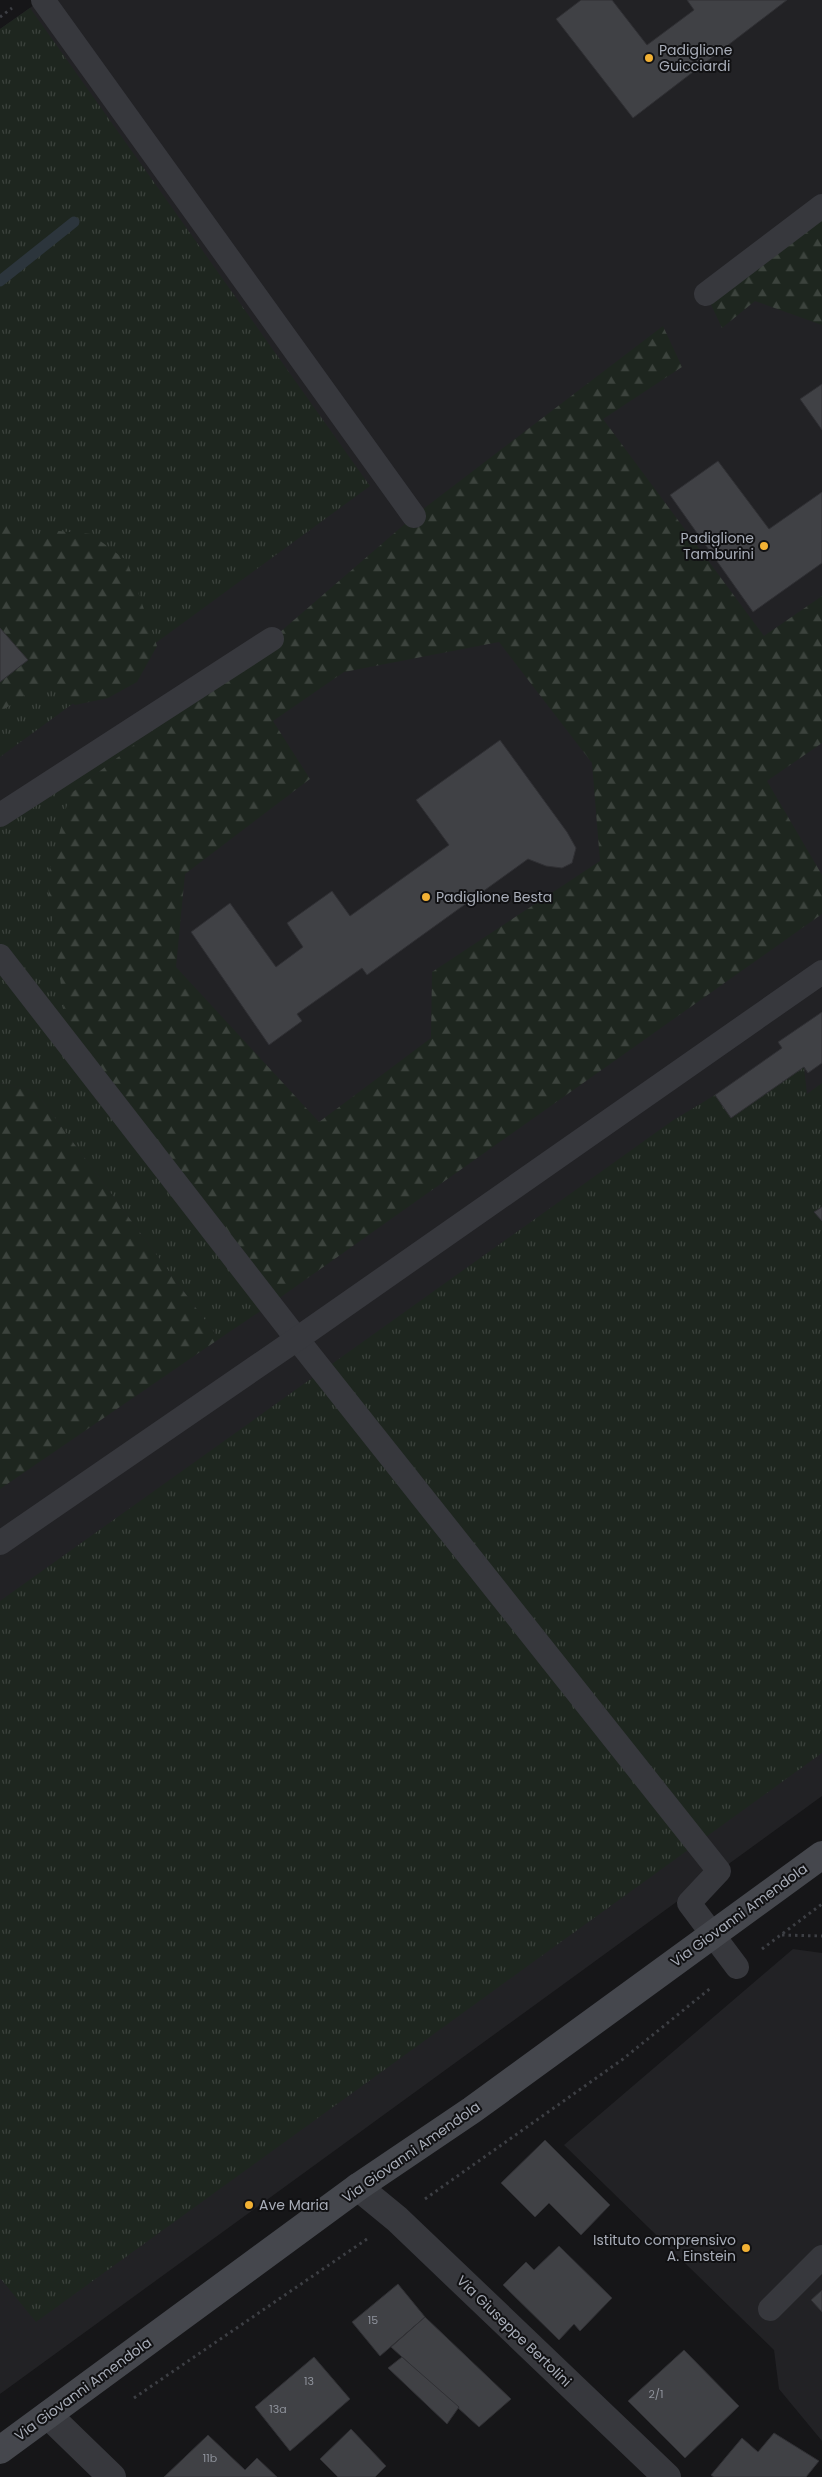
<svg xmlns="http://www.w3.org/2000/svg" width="822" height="2477" font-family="Poppins,sans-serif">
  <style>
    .built { fill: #222225 }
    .grass { fill: url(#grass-tufts) }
    .forest { fill: url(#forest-firs); fill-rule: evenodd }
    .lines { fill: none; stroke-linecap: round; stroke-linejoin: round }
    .stream { stroke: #2c353c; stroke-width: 11 }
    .building { fill: #404145; stroke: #303034 }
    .path { stroke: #3d3f44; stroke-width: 3; stroke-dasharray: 2.5 4; stroke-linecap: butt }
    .pedestrian { stroke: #37383d; stroke-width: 24 }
    .minor { stroke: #37383d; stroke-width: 28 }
    .secondary { stroke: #45474d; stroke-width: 28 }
    .poi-dot { fill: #f2b134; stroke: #111113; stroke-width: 2 }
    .labels { text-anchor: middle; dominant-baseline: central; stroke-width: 4; stroke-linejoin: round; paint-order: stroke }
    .number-label { font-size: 11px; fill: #8e929b }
    .poi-label { font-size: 14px; fill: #a8adb8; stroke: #111113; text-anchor: start }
    .street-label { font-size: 14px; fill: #a8adb8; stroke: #111113 }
  </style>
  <defs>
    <pattern id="grass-tufts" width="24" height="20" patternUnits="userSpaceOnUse" patternTransform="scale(1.25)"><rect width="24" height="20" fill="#1e261f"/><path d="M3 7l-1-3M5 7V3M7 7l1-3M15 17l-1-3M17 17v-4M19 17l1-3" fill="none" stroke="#3c433d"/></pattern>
    <pattern id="forest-firs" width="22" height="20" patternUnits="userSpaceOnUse" patternTransform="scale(1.25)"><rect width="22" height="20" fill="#1e261f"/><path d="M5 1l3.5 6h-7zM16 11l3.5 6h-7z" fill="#3c433d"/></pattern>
  </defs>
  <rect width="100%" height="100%" fill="#161618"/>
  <!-- built -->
  <g class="built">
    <polygon points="41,0 822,0 822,1796 0,2394 0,29"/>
    <polygon points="793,1949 822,1953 822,2441 779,2389 774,2350 564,2145"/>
  </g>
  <!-- grass -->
  <g class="grass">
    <polygon points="30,8 370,486 0,757 0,29"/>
    <polygon points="272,639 70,794 271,1304 219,1339 35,1091 0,1083 0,815"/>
    <polygon points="804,1067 807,1094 822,1083 822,1207 814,1212 822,1221 822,1753 36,2322 0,2278 0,1601 672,1121 715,1095 731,1118"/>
  </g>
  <!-- forest -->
  <g class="forest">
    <polygon points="822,206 822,325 755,301 722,328 706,294"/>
    <path d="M663,326L682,367L603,419L764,636L822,596V743L767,781L822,875V914L271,1304L69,1046L47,879L70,794L272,639L414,516ZM499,642L592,763L600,861L432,972L431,1038L319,1122L176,967L185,874L310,779L273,721L344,672Z"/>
    <polygon points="0,507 26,540 48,530 91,534 127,561 157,646 137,682 108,698 75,705 43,683 0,712 0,682 28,660 0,628"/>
    <polygon points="0,1083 35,1091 219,1339 0,1489"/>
  </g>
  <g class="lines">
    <!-- stream -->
    <polyline class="stream" points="0,281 74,222"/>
  </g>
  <!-- building -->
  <g class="building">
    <polygon points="581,0 612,0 647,45 694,10 687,0 787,0 633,118 556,19"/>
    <polygon points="822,384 822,430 800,399"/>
    <polygon points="718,461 769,529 822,492 822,563 753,612 670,495"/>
    <polygon points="0,628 28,660 0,682"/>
    <polygon points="500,740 567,832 576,848 572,863 562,868 546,866 528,859 367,975 362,968 297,1014 302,1021 269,1045 191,932 230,903 276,967 303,947 287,923 332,891 350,916 449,845 416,800"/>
    <polygon points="822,1012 822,1063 808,1073 804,1067 731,1118 715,1095 782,1048 778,1042"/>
    <polygon points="822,1207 822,1221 814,1212"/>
    <polygon points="545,2140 610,2205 581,2235 549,2203 535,2217 501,2183"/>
    <polygon points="559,2246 612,2298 580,2331 574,2324 559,2340 503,2285 526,2262 534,2270"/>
    <polygon points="398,2284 425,2317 380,2356 352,2322"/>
    <polygon points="822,2290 822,2312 811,2300"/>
    <polygon points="425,2317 511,2399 479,2427 391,2347"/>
    <polygon points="684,2350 739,2406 685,2458 628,2401"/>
    <polygon points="314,2357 350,2399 290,2451 255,2407"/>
    <polygon points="402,2357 459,2407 447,2424 388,2368"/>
    <polygon points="351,2429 386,2466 375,2477 338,2477 320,2459"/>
    <polygon points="774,2433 819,2461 806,2477 714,2477 711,2475 742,2438 758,2452"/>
    <polygon points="208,2435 245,2470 257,2458 277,2477 164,2477"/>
  </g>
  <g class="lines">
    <!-- path -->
    <g class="path">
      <polyline points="0,17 12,8"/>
      <polyline points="782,1935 822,1936"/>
      <polyline points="762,1949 822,1904"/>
      <polyline points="425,2199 623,2059 712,1987"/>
      <polyline points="134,2398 367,2239"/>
    </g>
    <!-- pedestrian -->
    <g class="pedestrian">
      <polyline points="43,0 414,516"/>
      <polyline points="706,294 822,206"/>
      <polyline points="0,815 272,639"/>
      <polyline points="0,956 297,1339 719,1871 689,1903 737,1967"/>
      <polyline points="0,1543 297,1339 822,972"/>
      <polyline points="770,2309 822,2257"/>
    </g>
    <!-- minor -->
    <g class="minor">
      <polyline points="358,2187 397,2219 667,2477"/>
      <polyline points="48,2415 112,2477"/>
    </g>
    <!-- secondary -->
    <polyline class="secondary" points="0,2450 358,2187 472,2110 822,1855"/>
  </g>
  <!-- markers -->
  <g class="poi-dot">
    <circle cx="649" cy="58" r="5"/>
    <circle cx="764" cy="546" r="5"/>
    <circle cx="426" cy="897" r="5"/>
    <circle cx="249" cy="2205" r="5"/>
    <circle cx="746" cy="2248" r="5"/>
  </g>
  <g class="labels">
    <!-- number labels -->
    <g class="number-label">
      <text x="373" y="2320">15</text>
      <text x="309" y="2381">13</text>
      <text x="656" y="2394">2/1</text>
      <text x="278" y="2409">13a</text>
      <text x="210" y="2458">11b</text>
    </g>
    <!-- poi labels -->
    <g class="poi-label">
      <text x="659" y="50">Padiglione<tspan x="659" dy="16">Guicciardi</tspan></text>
      <text x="754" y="538" text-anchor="end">Padiglione<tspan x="754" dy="16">Tamburini</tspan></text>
      <text x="436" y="897">Padiglione Besta</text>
      <text x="259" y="2205">Ave Maria</text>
      <text x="736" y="2240" text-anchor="end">Istituto comprensivo<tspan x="736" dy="16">A. Einstein</tspan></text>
    </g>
    <!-- street labels -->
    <g class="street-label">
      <text transform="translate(739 1915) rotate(-36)">Via Giovanni Amendola</text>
      <text transform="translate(411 2152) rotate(-35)">Via Giovanni Amendola</text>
      <text transform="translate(514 2331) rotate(44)">Via Giuseppe Bertolini</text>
      <text transform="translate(83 2389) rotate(-36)">Via Giovanni Amendola</text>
    </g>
  </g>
</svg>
